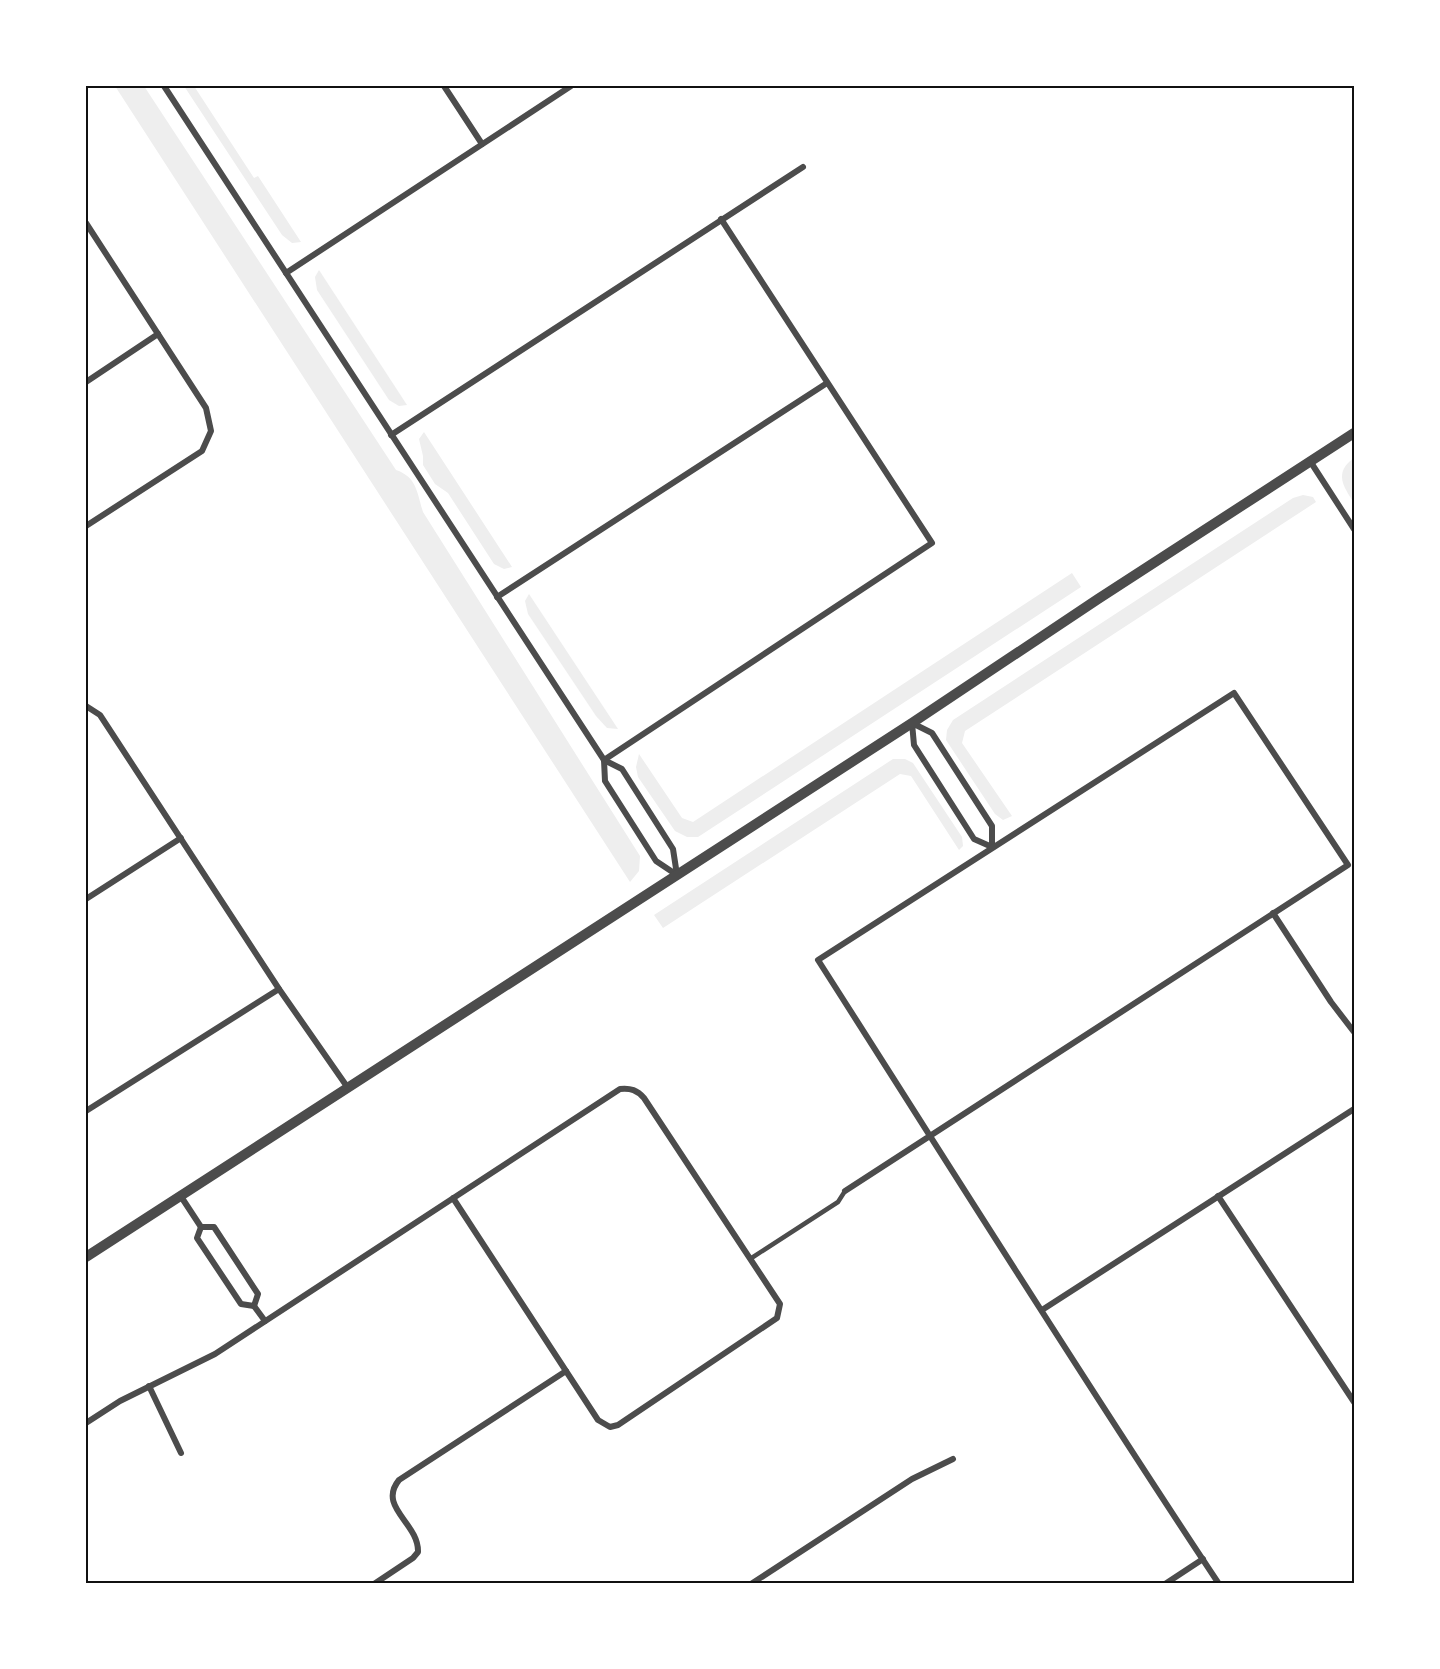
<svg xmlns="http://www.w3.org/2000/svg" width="1440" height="1669" font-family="'Space Grotesk',sans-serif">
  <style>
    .green { fill: #eee }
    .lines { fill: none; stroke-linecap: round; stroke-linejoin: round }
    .service { stroke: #4c4c4c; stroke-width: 4.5 }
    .minor { stroke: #4c4c4c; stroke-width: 6 }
    .tertiary { stroke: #4c4c4c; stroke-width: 10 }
    .neatline { fill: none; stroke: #111; stroke-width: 2 }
  </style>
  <rect width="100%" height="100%" fill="#fff"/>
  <!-- green -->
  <g class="green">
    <path d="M115,86H144L396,470C417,477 417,493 423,512L640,856L639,871L630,882Z"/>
    <polygon points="184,86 194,86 254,178 258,176 301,242 292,243 282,235"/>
    <polygon points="319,270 407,405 399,406 389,400 317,290 315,277"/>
    <polygon points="424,432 512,567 504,569 494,564 448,493 435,484 423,465 423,456 419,439"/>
    <path d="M1354,458V503C1344,487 1333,473 1354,458Z"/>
    <polygon points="1303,495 1313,497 1316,502 965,731 962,743 1012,816 1003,820 995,814 946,740 947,730 953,720 1293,498"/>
    <polygon points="1072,573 1081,587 698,837 687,837 675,831 638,777 636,767 639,754 682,818 693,822"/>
    <polygon points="529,594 618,729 607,728 596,716 528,614 525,601"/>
    <polygon points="893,759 905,759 913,763 962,837 963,846 959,850 911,776 900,774 663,928 654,915"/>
  </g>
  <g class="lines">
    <!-- service -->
    <polyline class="service" points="750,1259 838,1202 845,1191"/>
    <!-- minor -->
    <g class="minor">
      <polyline points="164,86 604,760 622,769 673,849 677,875"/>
      <polyline points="444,86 482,144"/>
      <polyline points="86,223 206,408 211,431 202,451 86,526"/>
      <polyline points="286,273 571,86"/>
      <polyline points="86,382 158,334"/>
      <polyline points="391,435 803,167"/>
      <polyline points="1310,461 1354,529"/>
      <polyline points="497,597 827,383"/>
      <polyline points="86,706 100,715 279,989 348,1088"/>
      <polygon points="912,723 932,733 992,826 992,847 974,839 914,745"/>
      <polyline points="604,760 932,543 721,219"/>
      <polyline points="604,760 605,781 656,861 677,875"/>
      <polyline points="86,899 181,838"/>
      <polyline points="1273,913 1331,1002 1354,1032"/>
      <polyline points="86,1111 279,989"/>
      <path d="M845,1191L1348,865L1234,693L818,960C951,1168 1082,1378 1219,1584"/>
      <polyline points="180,1195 201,1227"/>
      <polyline points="1218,1196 1354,1402"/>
      <polygon points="201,1227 214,1227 258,1294 254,1306 241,1304 197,1238"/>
      <polyline points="254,1306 265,1321"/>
      <polyline points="1042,1310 1354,1109"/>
      <polyline points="149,1386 181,1453"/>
      <path d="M86,1423L120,1401L215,1354L620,1089C631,1088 637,1090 644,1098L780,1304L777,1318L618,1425L610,1427L598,1420L453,1198"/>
      <path d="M374,1584L413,1558L418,1552C419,1523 377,1507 399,1480L566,1371"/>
      <polyline points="751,1584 912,1479 953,1459"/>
      <polyline points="1165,1584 1203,1559"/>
    </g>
    <!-- tertiary -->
    <polyline class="tertiary" points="86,1257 912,723 1098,599 1354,433"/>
  </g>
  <!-- border -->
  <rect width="1440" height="1669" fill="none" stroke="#ffffff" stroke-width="174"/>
  <rect x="87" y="87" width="1266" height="1495" class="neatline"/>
</svg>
